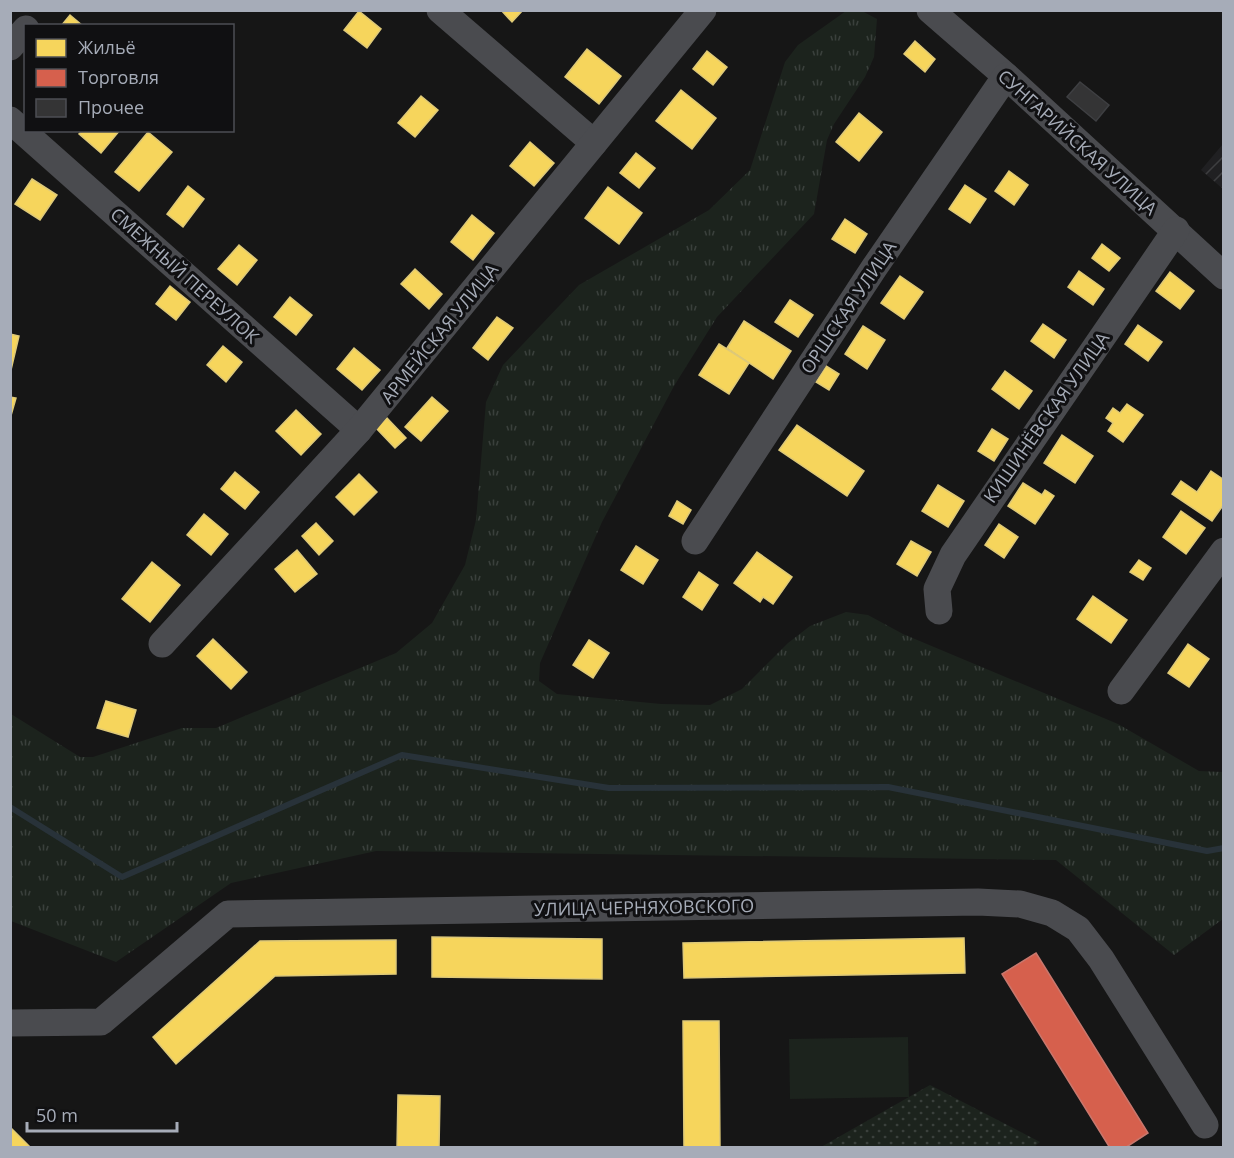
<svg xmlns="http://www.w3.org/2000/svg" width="1234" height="1158" font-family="'Open Sans',sans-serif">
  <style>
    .industrial { fill: url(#industrial-furrows) }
    .grass { fill: url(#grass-tufts) }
    .park { fill: url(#park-dots) }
    .pitch { fill: #1c231d }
    .homes { fill: #f6d55c; stroke: #dec978; stroke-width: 1.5 }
    .shops { fill: #d6604d; stroke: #c8776d; stroke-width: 1.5 }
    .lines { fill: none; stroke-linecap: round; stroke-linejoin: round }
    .stream { stroke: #283239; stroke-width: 6 }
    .building { fill: #343435; stroke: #3e3f42; stroke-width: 1.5 }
    .minor { stroke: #4a4b4f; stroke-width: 27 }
    .labels { text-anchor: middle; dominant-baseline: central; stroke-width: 6; stroke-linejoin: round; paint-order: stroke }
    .street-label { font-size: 18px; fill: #a6acb8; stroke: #101012 }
  </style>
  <defs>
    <pattern id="industrial-furrows" width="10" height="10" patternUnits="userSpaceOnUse" patternTransform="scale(1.5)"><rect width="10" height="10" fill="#202022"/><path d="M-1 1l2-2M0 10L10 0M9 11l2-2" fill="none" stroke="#3d3e40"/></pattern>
    <pattern id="grass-tufts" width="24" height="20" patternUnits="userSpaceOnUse" patternTransform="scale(1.5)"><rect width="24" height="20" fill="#1c231d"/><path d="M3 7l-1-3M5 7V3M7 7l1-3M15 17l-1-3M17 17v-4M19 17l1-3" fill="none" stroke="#3a403c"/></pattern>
    <pattern id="park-dots" width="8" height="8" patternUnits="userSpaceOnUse" patternTransform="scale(1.5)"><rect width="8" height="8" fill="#1c231d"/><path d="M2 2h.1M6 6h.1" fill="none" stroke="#3a403c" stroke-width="1.8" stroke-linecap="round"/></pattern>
  </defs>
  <rect width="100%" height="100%" fill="#161616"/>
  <!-- industrial -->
  <polygon class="industrial" points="1223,144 1223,189 1201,170"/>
  <!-- grass -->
  <polygon class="grass" points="846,11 862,11 877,19 874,57 865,77 834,124 827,140 814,214 717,317 674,386 602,522 540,663 539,681 557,694 661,704 710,705 742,689 788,643 810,626 846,612 868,615 903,634 1118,724 1199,771 1223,772 1223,919 1174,955 1056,860 376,851 231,883 116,962 11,921 11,714 80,757 93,757 182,728 216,728 396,653 432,623 465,565 476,520 486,402 503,365 579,285 709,210 750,170 785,62 798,45"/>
  <!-- park -->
  <polygon class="park" points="930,1085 1040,1142 1033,1148 821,1147"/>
  <!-- pitch -->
  <polygon class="pitch" points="908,1037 909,1097 790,1099 789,1039"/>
  <!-- homes -->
  <g class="homes">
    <polygon points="501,10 523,10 512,22"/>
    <polygon points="359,11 381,29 367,48 344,30"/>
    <polygon points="70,15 83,26 61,26"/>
    <polygon points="915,41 935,59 925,72 904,54"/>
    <polygon points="587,49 621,76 599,104 565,77"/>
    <polygon points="707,51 727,67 713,85 693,69"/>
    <polygon points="681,90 716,118 692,149 656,121"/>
    <polygon points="421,96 438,110 415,137 398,123"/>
    <polygon points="859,113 882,132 859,161 836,142"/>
    <polygon points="83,130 120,130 101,153 79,134"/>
    <polygon points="148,132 172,152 139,191 115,172"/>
    <polygon points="530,142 554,163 534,186 510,166"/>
    <polygon points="636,153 655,168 639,188 620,173"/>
    <polygon points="1009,171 1028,185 1014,205 995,191"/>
    <polygon points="32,179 57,195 40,220 15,204"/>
    <polygon points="965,185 986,199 970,223 949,209"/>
    <polygon points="188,186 204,199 183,227 167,214"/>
    <polygon points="608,187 642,213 619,244 585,218"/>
    <polygon points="472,215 494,233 473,260 451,242"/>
    <polygon points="845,219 867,234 855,253 832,239"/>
    <polygon points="1102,244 1120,258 1109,271 1092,258"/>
    <polygon points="239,245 257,260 237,285 218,269"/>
    <polygon points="415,269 442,294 429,309 401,284"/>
    <polygon points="1079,271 1104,289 1093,305 1068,287"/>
    <polygon points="1170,272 1194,291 1180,309 1156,291"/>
    <polygon points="900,276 923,292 904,319 881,303"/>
    <polygon points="170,286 190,302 176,320 156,304"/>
    <polygon points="290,297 312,315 296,335 274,317"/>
    <polygon points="790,300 813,315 798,337 775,322"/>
    <polygon points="497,317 513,328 488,360 473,348"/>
    <polygon points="744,321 791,351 773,379 727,348"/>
    <polygon points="1043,324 1066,340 1054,358 1031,341"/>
    <polygon points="1138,325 1162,342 1148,361 1125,344"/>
    <polygon points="863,326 885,340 867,369 845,354"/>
    <polygon points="10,334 19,336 11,370 10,370"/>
    <polygon points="719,344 749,363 729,394 699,375"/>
    <polygon points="223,346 242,362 226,382 207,365"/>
    <polygon points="354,348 380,370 362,390 337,369"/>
    <polygon points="826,366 839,374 829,390 816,382"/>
    <polygon points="1005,371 1032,391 1019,409 992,389"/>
    <polygon points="10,397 16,398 10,419"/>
    <polygon points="432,397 448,411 421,441 405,427"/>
    <polygon points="1127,404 1143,415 1123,442 1108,431 1113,423 1106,418 1113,408 1120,413"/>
    <polygon points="296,410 321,434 301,455 276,431"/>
    <polygon points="387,418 406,438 395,448 376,428"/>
    <polygon points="797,425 864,471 847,496 779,450"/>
    <polygon points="992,429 1008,439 994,461 978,451"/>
    <polygon points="1062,435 1093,456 1075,483 1044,463"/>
    <polygon points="1211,471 1224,480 1224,504 1212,521 1172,494 1181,481 1197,492"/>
    <polygon points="235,472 259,492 245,509 221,489"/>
    <polygon points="359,474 377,492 354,515 336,497"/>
    <polygon points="1023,483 1042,495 1045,490 1054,496 1035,524 1008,506"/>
    <polygon points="938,485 964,501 948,527 922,511"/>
    <polygon points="677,501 691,510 683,524 669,516"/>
    <polygon points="1181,511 1205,528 1186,554 1163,537"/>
    <polygon points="204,514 228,534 211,555 187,535"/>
    <polygon points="316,523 333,541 319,555 302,536"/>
    <polygon points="999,524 1018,537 1004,558 985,545"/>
    <polygon points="911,541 931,552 917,576 897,564"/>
    <polygon points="636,546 658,560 643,584 621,570"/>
    <polygon points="297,550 317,574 295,592 275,569"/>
    <polygon points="757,552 792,577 773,604 763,597 760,602 734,583"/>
    <polygon points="1139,560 1151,568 1143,580 1130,572"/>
    <polygon points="152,562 180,585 150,622 122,599"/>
    <polygon points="699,572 718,585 702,610 683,597"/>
    <polygon points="1093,596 1127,620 1111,643 1077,619"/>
    <polygon points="213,639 247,672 231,689 197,656"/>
    <polygon points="589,640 609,653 593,678 573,665"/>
    <polygon points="1188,644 1209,659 1189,687 1168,673"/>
    <polygon points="106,701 136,710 128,737 97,728"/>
    <polygon points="432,937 602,939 602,979 432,977"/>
    <polygon points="964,938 965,973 684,978 683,943"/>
    <polygon points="396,940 396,974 275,976 176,1064 153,1037 260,941"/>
    <polygon points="683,1021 719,1021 720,1148 684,1148"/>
    <polygon points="398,1095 440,1096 439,1148 397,1148"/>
    <polygon points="10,1127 31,1148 10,1148"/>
  </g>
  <!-- shops -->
  <polygon class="shops" points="1036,953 1148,1133 1125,1148 1110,1148 1002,974"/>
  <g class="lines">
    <!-- stream -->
    <polyline class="stream" points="10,807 122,877 402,755 609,788 888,787 1207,851 1224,848"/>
  </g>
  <!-- building -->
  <polygon class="building" points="1080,82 1109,105 1096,121 1067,97"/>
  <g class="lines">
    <!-- minor -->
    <g class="minor">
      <polyline points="440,10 594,143"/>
      <polyline points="930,10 1006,76 1224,276"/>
      <polyline points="10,47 26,29"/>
      <polyline points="10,120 359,430"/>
      <polyline points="695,541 874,268 1006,76"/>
      <polyline points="939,611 937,589 953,555 1176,230"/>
      <polyline points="162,644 359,430 703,10"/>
      <polyline points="1121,691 1224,551"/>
      <polyline points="10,1023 101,1022 228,914 978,902 1020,904 1052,913 1078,929 1101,959 1205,1125"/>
    </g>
  </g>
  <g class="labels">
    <!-- street labels -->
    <g class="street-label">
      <text transform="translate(1078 142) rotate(42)">СУНГАРИЙСКАЯ УЛИЦА</text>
      <text transform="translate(185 275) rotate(42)">СМЕЖНЫЙ ПЕРЕУЛОК</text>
      <text transform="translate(848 307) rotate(-56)">ОРШСКАЯ УЛИЦА</text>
      <text transform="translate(439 333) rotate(-51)">АРМЕЙСКАЯ УЛИЦА</text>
      <text transform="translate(1046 417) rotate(-55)">КИШИНЁВСКАЯ УЛИЦА</text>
      <text transform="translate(644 907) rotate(-1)">УЛИЦА ЧЕРНЯХОВСКОГО</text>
    </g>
  </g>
  <!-- border -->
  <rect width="1234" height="1158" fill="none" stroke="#a6acb8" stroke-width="24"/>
  <!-- legend -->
  <rect x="24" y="24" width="210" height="108" fill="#101012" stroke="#4c4e54" stroke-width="1.5"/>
  <rect x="36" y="39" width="30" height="18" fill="#f6d55c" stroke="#4c4e54" stroke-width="1.5"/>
  <text x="78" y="54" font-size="18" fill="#a6acb8">Жильё</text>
  <rect x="36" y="69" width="30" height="18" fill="#d6604d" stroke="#4c4e54" stroke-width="1.5"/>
  <text x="78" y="84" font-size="18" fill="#a6acb8">Торговля</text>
  <rect x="36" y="99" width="30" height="18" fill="#343435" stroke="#4c4e54" stroke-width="1.5"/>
  <text x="78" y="114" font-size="18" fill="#a6acb8">Прочее</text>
  <!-- scale -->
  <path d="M27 1122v9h150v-9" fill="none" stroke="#a6acb8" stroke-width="3"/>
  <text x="36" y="1122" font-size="18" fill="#a6acb8" stroke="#101012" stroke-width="4.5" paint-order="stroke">50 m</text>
</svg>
